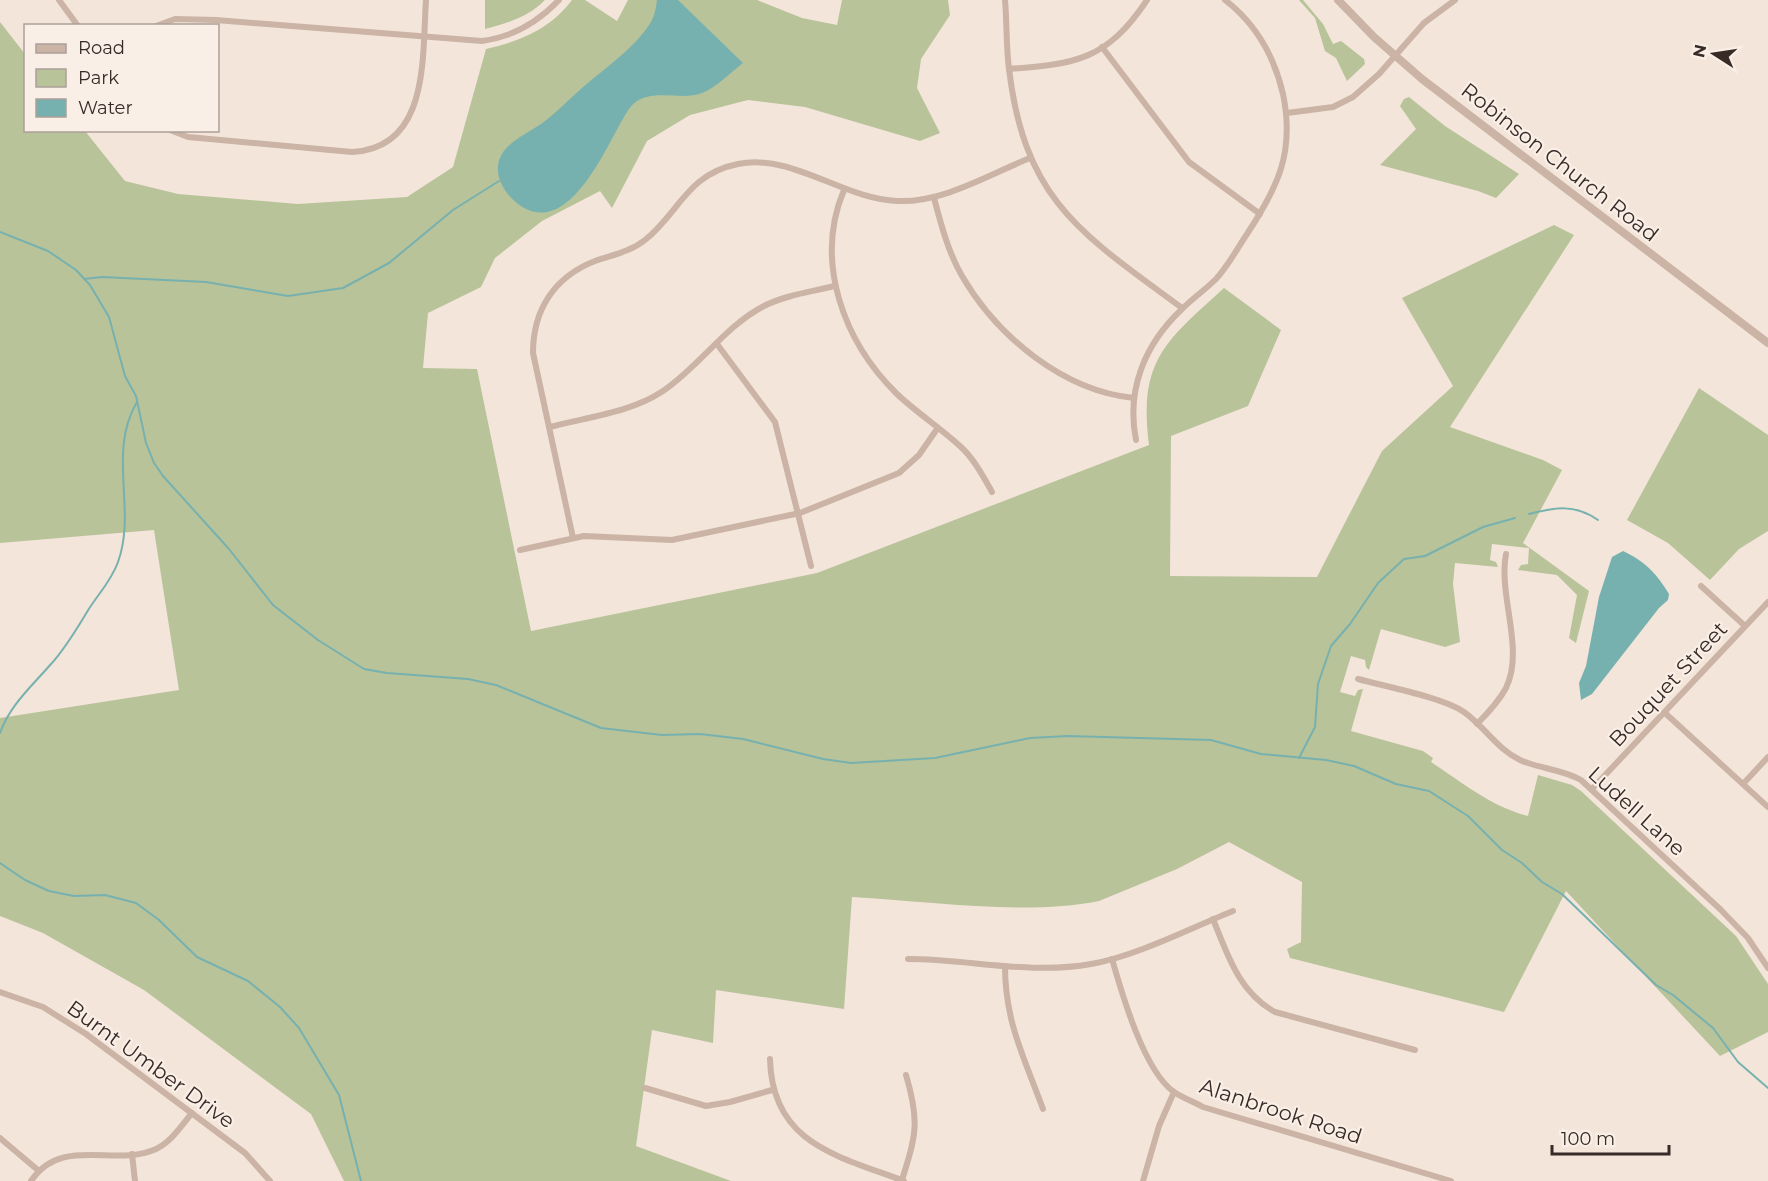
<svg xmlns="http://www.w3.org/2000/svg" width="1768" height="1181" font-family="Montserrat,sans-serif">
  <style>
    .green { fill: #b8c399 }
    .water { fill: #77b1af }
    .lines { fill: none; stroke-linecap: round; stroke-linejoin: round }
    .stream { stroke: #77b1af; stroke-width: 2 }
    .minor { stroke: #cbb3a5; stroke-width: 6 }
    .tertiary { stroke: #cbb3a5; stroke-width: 8 }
    .labels { text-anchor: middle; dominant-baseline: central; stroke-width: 4.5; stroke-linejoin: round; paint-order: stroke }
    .street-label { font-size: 21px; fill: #372a27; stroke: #faefe6 }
  </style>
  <rect width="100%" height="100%" fill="#f3e5da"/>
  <!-- green -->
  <g class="green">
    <path d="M485,0H545C528,17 508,23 485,29Z"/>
    <path d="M572,0H585L617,21L628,0H757L802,18L837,25L842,0H948L950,15L921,59L917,88L940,133L920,141L805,107L748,100L690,115L647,141L612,208L600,191L542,221L495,258L481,287L428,313L423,368L477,369L531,631L817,573L1149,445C1138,360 1166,341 1224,288L1281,330L1248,406L1171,436L1170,576L1317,577L1382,451L1453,386L1402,298L1554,225L1574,235L1450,427L1543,460L1562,470L1523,543L1589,591L1576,643L1569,638L1577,595L1557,575L1518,570L1521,565L1528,564L1529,548L1492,544L1490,560L1496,562L1498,567L1455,563L1453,584L1460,642L1445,647L1381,629L1369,670L1366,667L1365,660L1351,656L1340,692L1355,696L1358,690L1363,689L1351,731L1423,751L1433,758L1431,762C1463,783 1490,806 1528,816L1538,775L1572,785L1581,791L1736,936L1768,984V1032L1720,1056L1566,891L1504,1012L1290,958L1287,949L1301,942L1302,882L1229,842L1177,869L1099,901C1024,916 929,901 852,897L844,1009L716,990L713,1043L652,1030L636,1146L731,1181H344L311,1114L144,990L43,933L0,916V718L179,690L154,530L0,543V22L25,54L26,130L85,131L125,181L178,194L298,204L407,197L453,167L486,49C521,41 550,29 572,0Z"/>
    <polygon points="1299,0 1303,0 1323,24 1333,44 1341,41 1364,59 1365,64 1347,81 1336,58 1325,51 1315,18"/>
    <polygon points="1409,97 1445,126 1519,174 1496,198 1478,191 1380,165 1416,129 1400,106 1404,99"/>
    <polygon points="1699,388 1768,435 1768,531 1739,549 1710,580 1668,543 1627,520"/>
  </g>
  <!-- water -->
  <g class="water">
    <path d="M657,0H678L743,63C730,73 717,87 702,93C680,102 646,85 629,109C610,136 574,235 524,208C506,198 490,173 502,154C511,139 531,132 545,121C558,111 569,99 582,88C605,68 635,48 651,22C655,15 656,7 657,0Z"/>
    <path d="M1623,551C1645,561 1657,574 1669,594L1668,600L1659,608L1592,694L1581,700L1579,683L1586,666L1599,597L1612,557Z"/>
  </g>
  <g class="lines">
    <!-- stream -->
    <g class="stream">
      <polyline points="0,232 48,251 76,270 90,285 109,317 125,376 136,396 146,443 154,463 163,476 229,549 273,605 318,640 364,669 387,673 468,679 496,685 601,728 662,735 700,734 743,739 823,759 851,763 935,758 1030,738 1068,736 1211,740 1261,754 1326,760 1354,766 1396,784 1429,791 1468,816 1502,850 1522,863 1542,882 1562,894 1656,985 1673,995 1713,1028 1738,1062 1768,1088"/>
      <polyline points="84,279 102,277 206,282 288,296 343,288 389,263 453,210 499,181"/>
      <path d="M1529,514C1556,507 1575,504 1598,520"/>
      <path d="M0,733C10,705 32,686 51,664C65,649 76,630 87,612C97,595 111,582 118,562C137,510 107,452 137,402"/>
      <polyline points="1299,758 1315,727 1318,684 1331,646 1350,624 1378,583 1404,559 1425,556 1483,527 1515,518"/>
      <polyline points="0,863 25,880 49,891 74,896 105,895 136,903 159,920 197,957 248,981 280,1007 299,1028 339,1095 361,1181"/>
    </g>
    <!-- minor -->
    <g class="minor">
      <polyline points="59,0 78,26"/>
      <path d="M1005,0C1007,23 1006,46 1009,69C1025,202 1082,234 1182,308"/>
      <path d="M156,26L175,19L216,20L482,41C513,37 538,22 559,0"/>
      <polyline points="1102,47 1189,162 1260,214"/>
      <path d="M1009,69C1076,64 1107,60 1147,0"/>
      <polyline points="1287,113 1333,107 1353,97 1379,74 1424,23 1455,0"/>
      <path d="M170,130L188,137L352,152C430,148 422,57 426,0"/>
      <path d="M844,190C814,261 843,341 897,394C917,413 942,429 961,447C974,459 983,476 992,492"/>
      <path d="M934,198C941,224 948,252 962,276C997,336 1063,391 1134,398"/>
      <polyline points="717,344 775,422 811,566"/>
      <path d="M550,427C587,417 630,413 663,391C699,367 725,326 764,306C786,295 811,292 834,286"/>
      <path d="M1136,440C1126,389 1145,344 1182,309C1193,298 1205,290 1216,279C1228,266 1237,249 1247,234C1278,187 1295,152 1283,94C1274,55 1256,24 1225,0"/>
      <path d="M573,538L533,353C533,310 554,277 595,261C612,255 630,252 645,240C679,213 687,174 738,164C792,153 843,199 897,201C943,203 988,175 1030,158"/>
      <polyline points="520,550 584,536 672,540 800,513 899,473 919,455 937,429"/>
      <polyline points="1701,586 1745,626"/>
      <path d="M1358,679C1387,687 1441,697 1464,712C1484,726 1497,749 1520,760C1540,769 1562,769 1581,780L1721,910L1748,938L1768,968"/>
      <polyline points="1665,713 1768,807"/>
      <path d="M1477,724C1488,713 1499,701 1506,688C1525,649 1498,596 1506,554"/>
      <polyline points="1743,784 1768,757"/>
      <polyline points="1592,789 1768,602"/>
      <path d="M1213,919C1228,956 1239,992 1275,1012L1415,1050"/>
      <path d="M908,959C968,959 1031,975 1091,964C1134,957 1191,928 1233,911"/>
      <path d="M1112,959C1122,994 1144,1071 1174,1092C1183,1098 1194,1102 1203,1107L1451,1181"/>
      <path d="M1005,966C1005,1022 1024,1057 1043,1109"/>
      <polyline points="0,992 43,1007 86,1034 245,1153 270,1181"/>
      <path d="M770,1059C772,1144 838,1156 904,1181"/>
      <polyline points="645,1088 706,1106 730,1102 772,1090"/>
      <polyline points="0,1138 39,1171"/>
      <polyline points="132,1154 135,1181"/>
      <path d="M902,1180C916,1135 920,1122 906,1075"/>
      <path d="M31,1181C62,1135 114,1168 156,1149C172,1141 181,1126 192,1113"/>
      <polyline points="1143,1181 1159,1126 1174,1092"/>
    </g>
    <!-- tertiary -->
    <polyline class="tertiary" points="1338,0 1374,37 1422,79 1768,343"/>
  </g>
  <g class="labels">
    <!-- street labels -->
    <g class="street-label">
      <text transform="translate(1560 162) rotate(38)">Robinson Church Road</text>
      <text transform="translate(1668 684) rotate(-47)">Bouquet Street</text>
      <text transform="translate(1637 811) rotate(42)">Ludell Lane</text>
      <text transform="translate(151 1064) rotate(36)">Burnt Umber Drive</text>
      <text transform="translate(1281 1111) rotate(18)">Alanbrook Road</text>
    </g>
  </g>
  <!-- legend -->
  <rect x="24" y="24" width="195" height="108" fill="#faefe6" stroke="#aca09a" stroke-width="1.5"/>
  <rect x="36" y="44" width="30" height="9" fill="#cbb3a5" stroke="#aca09a" stroke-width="1.5"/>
  <text x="78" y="54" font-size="18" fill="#372a27">Road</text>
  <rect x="36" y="69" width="30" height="18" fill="#b8c399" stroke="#aca09a" stroke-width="1.5"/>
  <text x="78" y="84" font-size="18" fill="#372a27">Park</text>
  <rect x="36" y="99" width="30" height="18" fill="#77b1af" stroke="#aca09a" stroke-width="1.5"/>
  <text x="78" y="114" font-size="18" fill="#372a27">Water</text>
  <!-- north arrow -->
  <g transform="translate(1714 54) rotate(282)" stroke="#faefe6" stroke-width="4.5" paint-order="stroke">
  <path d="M0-4.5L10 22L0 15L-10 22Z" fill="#372a27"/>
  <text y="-9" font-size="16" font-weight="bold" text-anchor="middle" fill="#372a27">N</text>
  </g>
  <!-- scale -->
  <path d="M1552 1145v9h117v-9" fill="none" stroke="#372a27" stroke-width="3"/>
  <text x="1561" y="1145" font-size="18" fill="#372a27" stroke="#faefe6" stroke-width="4.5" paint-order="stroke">100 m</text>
</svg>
